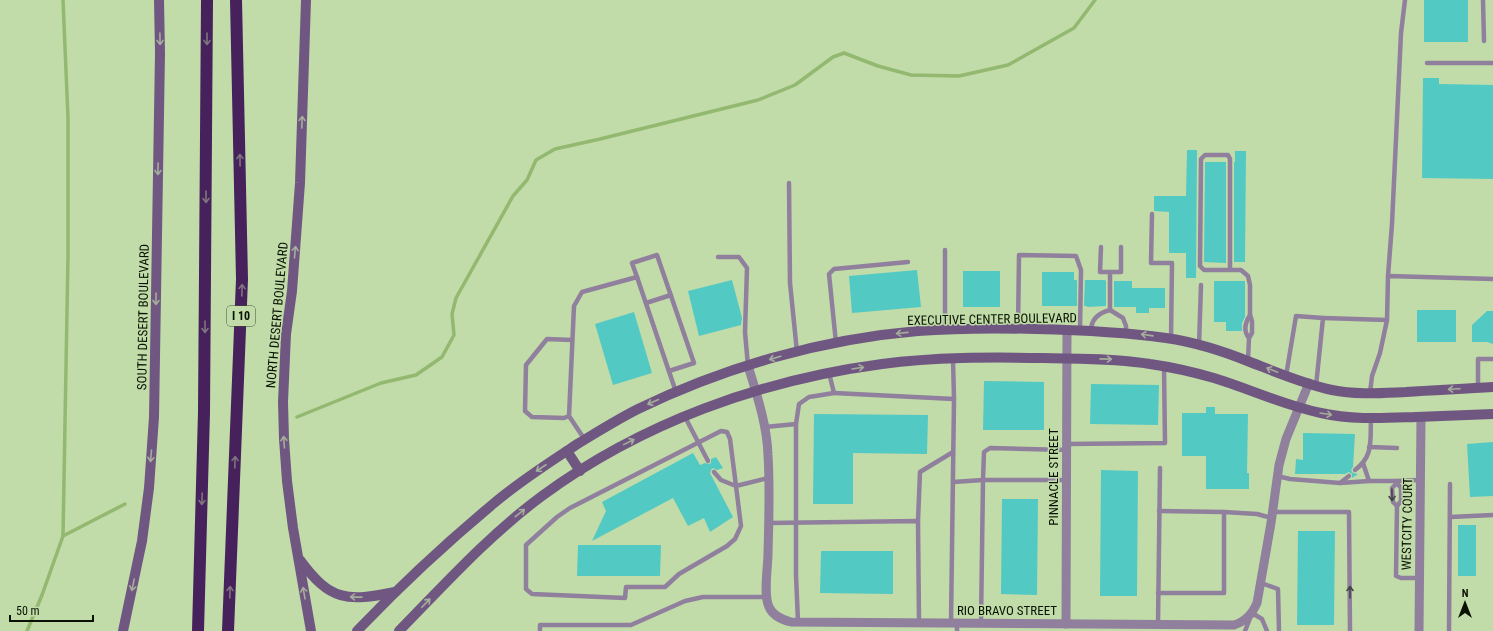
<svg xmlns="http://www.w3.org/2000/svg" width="1493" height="631" font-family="'Roboto Condensed',sans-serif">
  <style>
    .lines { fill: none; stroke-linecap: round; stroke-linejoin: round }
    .stream { stroke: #93b870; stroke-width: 3.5 }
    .building { fill: #53c9c4 }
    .lane { stroke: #907f9d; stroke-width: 4.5 }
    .street { stroke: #907f9d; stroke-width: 9 }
    .secondary { stroke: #705782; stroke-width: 10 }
    .highway { stroke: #46215c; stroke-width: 12 }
    .oneway { stroke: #a5ad9b }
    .oneway2 { stroke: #7d757f }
    .oneway3 { stroke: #464348 }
    .labels { text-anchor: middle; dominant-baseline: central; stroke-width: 3; stroke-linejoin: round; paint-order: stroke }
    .shield { fill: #c1dca9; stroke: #404f34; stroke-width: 1 }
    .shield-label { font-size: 12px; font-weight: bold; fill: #091202 }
    .street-label { font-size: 13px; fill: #091202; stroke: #c1dca9 }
  </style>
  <rect width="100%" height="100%" fill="#c1dca9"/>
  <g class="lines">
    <!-- stream -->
    <g class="stream">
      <polyline points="297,417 381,383 416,375 442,357 454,335 452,314 456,298 513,196 527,180 536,160 555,149 600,139 758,100 795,85 833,57 844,53 878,66 911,75 959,76 1008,65 1074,28 1095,0"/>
      <polyline points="63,536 68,255 68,118 63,0"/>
      <polyline points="27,631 42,595 63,536 125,504"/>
    </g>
  </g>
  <!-- building -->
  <g class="building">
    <rect x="1424" y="0" width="44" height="42"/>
    <polygon points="1423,78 1439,78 1439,84 1493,85 1493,179 1422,178"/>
    <polygon points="1187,150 1197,150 1196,278 1186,278 1186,253 1169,253 1169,212 1154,211 1154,196 1186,196"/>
    <polygon points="1235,151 1246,151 1245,262 1234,262 1234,162 1235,162"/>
    <polygon points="1205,162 1226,162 1226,263 1204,262"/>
    <polygon points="917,270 921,307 852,313 849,276"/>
    <rect x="963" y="271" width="37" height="36"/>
    <polygon points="1042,272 1074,272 1074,280 1077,280 1077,306 1042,306"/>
    <polygon points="732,280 742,318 741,325 699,336 688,291"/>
    <polygon points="1085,280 1105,280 1106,281 1106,306 1087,307 1087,306 1084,306"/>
    <polygon points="1114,281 1132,281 1132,288 1165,288 1165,308 1149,308 1149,313 1136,313 1136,307 1114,307"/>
    <polygon points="1214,281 1245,281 1245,317 1242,323 1242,331 1226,331 1226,322 1214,322"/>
    <rect x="1417" y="310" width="39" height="32"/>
    <polygon points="1487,311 1493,311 1493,344 1487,342 1472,342 1472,325"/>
    <polygon points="634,312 652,373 613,385 595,324"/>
    <polygon points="984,381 1044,382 1044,430 983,430"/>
    <polygon points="1091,384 1159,385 1158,425 1090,424"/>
    <polygon points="1206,407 1215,407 1215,414 1248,414 1247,473 1249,473 1249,489 1206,489 1206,456 1182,456 1182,413 1206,413"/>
    <polygon points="814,414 928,415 927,454 853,453 853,504 813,504"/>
    <polygon points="1303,433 1355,434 1353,467 1351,470 1353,473 1358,474 1352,478 1352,474 1349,472 1345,474 1295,474 1296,459 1303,460"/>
    <polygon points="1493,442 1493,496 1470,497 1467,444"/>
    <polygon points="693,453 700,465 705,463 709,464 711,463 711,459 716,457 723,468 717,470 713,468 711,470 710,473 733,517 710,532 704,518 688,526 673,498 592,541 606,511 602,502"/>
    <polygon points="1101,470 1138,471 1137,596 1100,596"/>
    <polygon points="1002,499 1038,499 1037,595 1001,594"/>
    <rect x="1458" y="525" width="18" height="51"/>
    <polygon points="1298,531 1335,531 1334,625 1297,625"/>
    <polygon points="578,545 661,545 660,576 577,576"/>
    <polygon points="821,551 893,551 893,594 820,593"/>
  </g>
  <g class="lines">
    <!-- lane -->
    <g class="lane">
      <polyline points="1483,0 1484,41"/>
      <polyline points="1427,63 1493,63"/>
      <polyline points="789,183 790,283 797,352"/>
      <polyline points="1152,214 1151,263 1172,263 1171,339"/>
      <polyline points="1101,247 1100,272 1121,272 1121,247"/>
      <polyline points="718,257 739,257 747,268 745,332 748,366"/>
      <polyline points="1230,270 1230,159 1228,155 1205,155 1201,159 1200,266 1204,270 1241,270 1248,276 1250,285 1250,315"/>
      <polyline points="1388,276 1392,224 1401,33 1405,0"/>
      <polyline points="637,277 632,263 657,255 694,363 669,371"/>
      <polyline points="646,303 671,295"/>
      <polyline points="1110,310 1110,272"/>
      <polyline points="1323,318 1387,320"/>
      <polyline points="1018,329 1019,255 1076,256 1081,270 1080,331"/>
      <polyline points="945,330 945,250"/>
      <path d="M1091,331C1091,319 1098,313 1110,310L1123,318L1126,326V333"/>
      <polyline points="836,343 829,274 834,269 908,262"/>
      <polyline points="1199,345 1201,285"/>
      <path d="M1248,361L1249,338L1252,333V321L1250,315C1245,323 1243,331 1249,338"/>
      <polyline points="1286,376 1296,316 1323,318 1316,386"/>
      <polyline points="1478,388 1478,359 1493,359"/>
      <polyline points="834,393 954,399 953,359"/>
      <polyline points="1370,393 1372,376 1380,353 1387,320 1388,276 1493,279"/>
      <polyline points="569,416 564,418 532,417 525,411 526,365 547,339 572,340"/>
      <polyline points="685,417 708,461"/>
      <polyline points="796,424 799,404 809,397 834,393 829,373"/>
      <polyline points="765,427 796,424 796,575 798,622"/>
      <polyline points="585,440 569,416 574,306 582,292 637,277 676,392"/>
      <polyline points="1067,444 1165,443 1164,367"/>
      <polyline points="1369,447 1397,448"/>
      <path d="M1355,470C1374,456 1370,440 1371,419"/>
      <polyline points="714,472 721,480 736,486 741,526 735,539 727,546 679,574 665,587 626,587 625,598 532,594 526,589 526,545 557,517 570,508 721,431 727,432 730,439 736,486 768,478"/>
      <polyline points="1277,476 1290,479 1340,483 1349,476"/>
      <polyline points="1369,481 1396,481 1397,483 1401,488 1401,501 1397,506 1396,576 1401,578 1419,578"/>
      <polyline points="1396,481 1420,480"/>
      <polyline points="953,482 983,480 984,452 990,448 1067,450"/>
      <polyline points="1340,483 1369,481 1363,463"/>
      <polyline points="1397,483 1392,488 1393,502 1397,506"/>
      <polyline points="1159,511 1224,512"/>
      <polyline points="1273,512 1349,512 1350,631"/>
      <polyline points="1450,517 1493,515"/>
      <polyline points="918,521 920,472 953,452"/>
      <polyline points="769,523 918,521 919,623"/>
      <polyline points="1261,583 1278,589 1279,631"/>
      <polyline points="1158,593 1224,593 1224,512 1257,514 1272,518"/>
      <polyline points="951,623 954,399"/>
      <polyline points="981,623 983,480 1066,480"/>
      <polyline points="1158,624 1160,468"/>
      <polyline points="540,631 540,625 631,625 685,601 703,597 767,597"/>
      <polyline points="957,631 957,623"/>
      <polyline points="1245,631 1252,613 1262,619 1267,631"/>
      <polyline points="1449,631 1450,484"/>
    </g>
    <!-- street -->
    <g class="street">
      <path d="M748,366C757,395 767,425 768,455C770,487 769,520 768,553C768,568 763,594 769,607C773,616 783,620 791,622L1234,625C1246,621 1252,614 1257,603L1271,523L1279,465L1286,439L1309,383"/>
      <polyline points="1066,624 1067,330"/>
      <polyline points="1419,631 1421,417"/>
    </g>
    <!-- secondary -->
    <g class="secondary">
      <polyline points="306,0 300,183 292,291 286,334 283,402 284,439 287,481 293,528 311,631"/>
      <polyline points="567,451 580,471"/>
      <path d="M300,560C330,601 347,602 395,592"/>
      <polyline points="123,631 142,541 149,488 154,417 160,53 159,0"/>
      <path d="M357,631C400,586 445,544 493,504C520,481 550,462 579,443C599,431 618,419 638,409C725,367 822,339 918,331C957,328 997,328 1036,329C1080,330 1123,332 1166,338C1194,342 1223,351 1250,362C1276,372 1304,384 1332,390C1356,395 1381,393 1406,392C1435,390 1464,389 1493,387"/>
      <path d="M399,631C445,584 489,535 542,496C641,423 761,380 882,364C935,357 989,357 1043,358C1078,359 1114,358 1150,364C1171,367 1193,372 1214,378C1250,389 1283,405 1321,413C1352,420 1384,418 1416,417C1441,416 1467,415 1493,414"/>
    </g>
    <!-- highway -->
    <g class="highway">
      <polyline points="198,631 204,412 207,0"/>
      <polyline points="228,631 242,279 236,0"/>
    </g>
  </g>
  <!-- one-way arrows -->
  <defs><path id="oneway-shaft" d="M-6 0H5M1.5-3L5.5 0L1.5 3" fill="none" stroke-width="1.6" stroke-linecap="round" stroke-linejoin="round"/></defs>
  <g class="oneway">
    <use href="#oneway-shaft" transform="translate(160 39) rotate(89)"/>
    <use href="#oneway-shaft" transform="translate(302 122) rotate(-88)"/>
    <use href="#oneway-shaft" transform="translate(158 169) rotate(91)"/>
    <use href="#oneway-shaft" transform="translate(295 252) rotate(-85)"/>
    <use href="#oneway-shaft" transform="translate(156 299) rotate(91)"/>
    <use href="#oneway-shaft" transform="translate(902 333) rotate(174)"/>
    <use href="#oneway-shaft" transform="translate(1147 335) rotate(-172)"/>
    <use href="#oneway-shaft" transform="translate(775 358) rotate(164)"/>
    <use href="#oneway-shaft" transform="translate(1106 359) rotate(1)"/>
    <use href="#oneway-shaft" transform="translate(858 368) rotate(-9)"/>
    <use href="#oneway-shaft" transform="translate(1272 370) rotate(-158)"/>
    <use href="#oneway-shaft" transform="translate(1454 389) rotate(177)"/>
    <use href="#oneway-shaft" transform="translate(653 402) rotate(156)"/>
    <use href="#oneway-shaft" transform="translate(1326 414) rotate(9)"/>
    <use href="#oneway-shaft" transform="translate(284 442) rotate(-94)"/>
    <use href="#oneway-shaft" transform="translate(629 442) rotate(-26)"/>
    <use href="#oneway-shaft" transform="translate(151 456) rotate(95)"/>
    <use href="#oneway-shaft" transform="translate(541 468) rotate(147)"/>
    <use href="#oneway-shaft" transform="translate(520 513) rotate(-38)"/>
    <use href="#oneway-shaft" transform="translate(133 585) rotate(102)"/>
    <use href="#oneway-shaft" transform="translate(304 593) rotate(-100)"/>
    <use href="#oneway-shaft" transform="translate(356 597) rotate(-179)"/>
    <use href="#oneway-shaft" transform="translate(426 603) rotate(-46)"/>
  </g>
  <g class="oneway2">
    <use href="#oneway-shaft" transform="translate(207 39) rotate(90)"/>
    <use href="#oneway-shaft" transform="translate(240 160) rotate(-91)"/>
    <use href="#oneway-shaft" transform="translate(206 197) rotate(90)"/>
    <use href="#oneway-shaft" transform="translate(242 290) rotate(-88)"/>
    <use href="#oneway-shaft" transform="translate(205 327) rotate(90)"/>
    <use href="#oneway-shaft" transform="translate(235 462) rotate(-88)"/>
    <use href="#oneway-shaft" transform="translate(202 499) rotate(92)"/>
    <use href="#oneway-shaft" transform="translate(230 592) rotate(-88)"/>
  </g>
  <g class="oneway3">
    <use href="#oneway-shaft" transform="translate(1392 495) rotate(89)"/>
    <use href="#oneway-shaft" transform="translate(1350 592) rotate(-90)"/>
  </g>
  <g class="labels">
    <!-- shield labels -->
    <rect class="shield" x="227" y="306" width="28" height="20" rx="3"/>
    <g class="shield-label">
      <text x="241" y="316">I 10</text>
    </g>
    <!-- street labels -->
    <g class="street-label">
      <text transform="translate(277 315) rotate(-85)">NORTH DESERT BOULEVARD</text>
      <text transform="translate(143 317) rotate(-89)">SOUTH DESERT BOULEVARD</text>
      <text transform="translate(992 319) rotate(-1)">EXECUTIVE CENTER BOULEVARD</text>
      <text transform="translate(1053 477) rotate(-90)">PINNACLE STREET</text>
      <text transform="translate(1407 524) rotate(-89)">WESTCITY COURT</text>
      <text x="1007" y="610">RIO BRAVO STREET</text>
    </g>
  </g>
  <!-- north arrow -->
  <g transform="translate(1465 603)" stroke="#c1dca9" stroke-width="3" paint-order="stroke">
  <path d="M0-3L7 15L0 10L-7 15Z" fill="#091202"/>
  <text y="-6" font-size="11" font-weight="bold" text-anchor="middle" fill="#091202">N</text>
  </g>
  <!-- scale -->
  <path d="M10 615v6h83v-6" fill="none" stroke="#091202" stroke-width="2"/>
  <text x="16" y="615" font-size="12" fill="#091202" stroke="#c1dca9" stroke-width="3" paint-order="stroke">50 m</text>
</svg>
